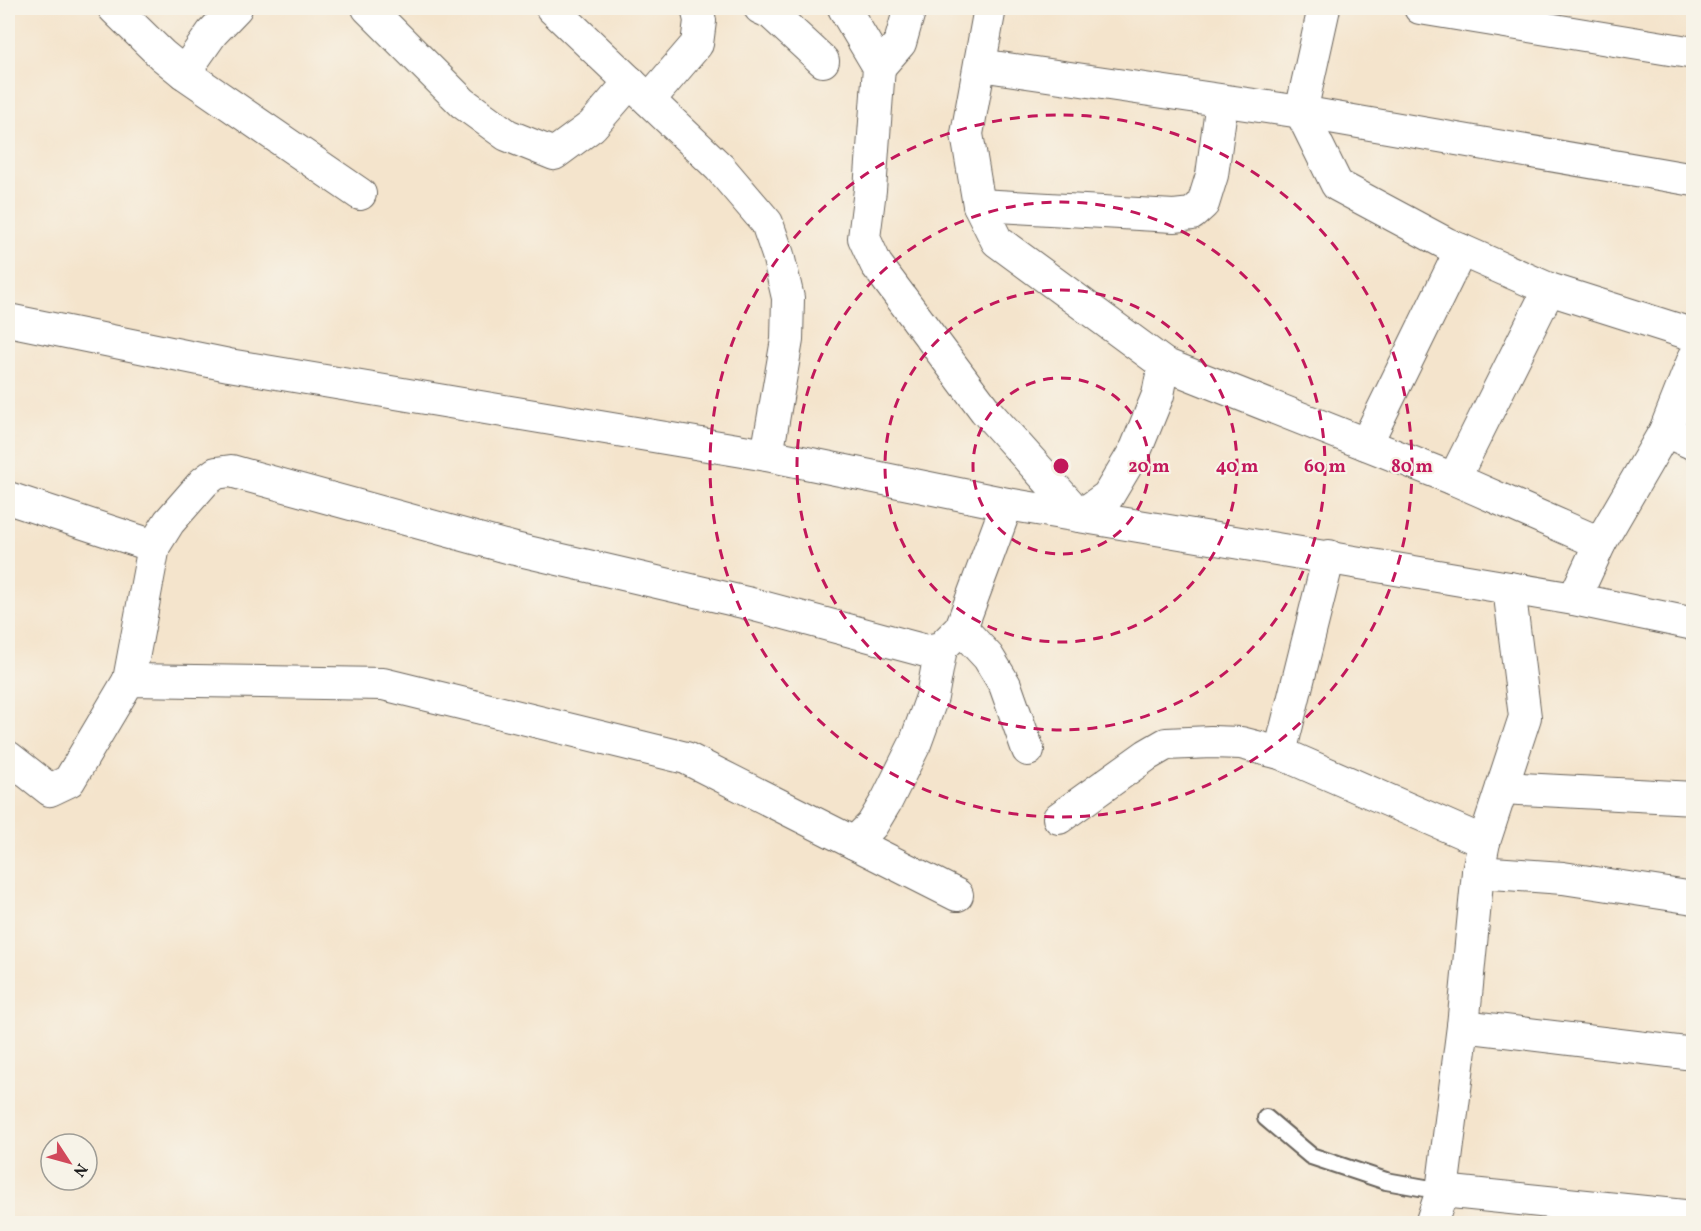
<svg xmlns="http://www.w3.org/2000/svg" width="1701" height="1231" font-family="Vollkorn,serif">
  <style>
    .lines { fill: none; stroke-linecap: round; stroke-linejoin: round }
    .service-casing { stroke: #68625a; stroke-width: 20 }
    .minor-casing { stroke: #68625a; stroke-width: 34 }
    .service { stroke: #fff; stroke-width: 16 }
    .minor { stroke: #fff; stroke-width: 32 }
    .ring { fill: none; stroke: #c2185b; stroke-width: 3; stroke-dasharray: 10 8 }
    .centre { fill: #c2185b; stroke: #f7f3e8; stroke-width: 3 }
    .ring-label { font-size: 18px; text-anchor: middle; font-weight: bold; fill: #c2185b; stroke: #f7f3e8; stroke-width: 4.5; stroke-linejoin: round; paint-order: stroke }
  </style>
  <rect width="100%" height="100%" fill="#f7f3e8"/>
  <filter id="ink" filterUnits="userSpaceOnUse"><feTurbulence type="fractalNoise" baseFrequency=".0167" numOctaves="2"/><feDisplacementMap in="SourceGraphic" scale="12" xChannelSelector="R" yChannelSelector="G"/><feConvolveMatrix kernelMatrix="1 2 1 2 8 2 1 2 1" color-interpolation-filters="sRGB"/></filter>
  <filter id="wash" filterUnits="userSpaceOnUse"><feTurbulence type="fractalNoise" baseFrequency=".008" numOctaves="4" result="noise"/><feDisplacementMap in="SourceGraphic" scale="24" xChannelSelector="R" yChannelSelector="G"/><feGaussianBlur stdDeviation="1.35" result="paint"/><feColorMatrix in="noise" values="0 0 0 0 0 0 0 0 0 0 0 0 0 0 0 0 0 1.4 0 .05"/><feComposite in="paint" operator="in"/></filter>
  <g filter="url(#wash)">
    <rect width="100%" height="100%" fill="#f4e4cc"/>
  </g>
  <g filter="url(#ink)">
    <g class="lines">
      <!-- service casing -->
      <g class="service-casing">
        <polyline id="service" points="1266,1118 1311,1156 1386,1181 1442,1191"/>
      </g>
      <!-- minor casing -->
      <g class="minor-casing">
        <g id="minor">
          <polyline points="114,8 162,55 184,73 360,194"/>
          <polyline points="368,8 463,103 507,135 554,154 592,126 630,82"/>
          <polyline points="552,8 720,168 767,223 778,255 788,298 787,340 767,455"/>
          <polyline points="760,8 771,13 823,61"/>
          <polyline points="844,8 879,67 870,190 864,238 876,264 985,410 1080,516 1108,496 1136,449 1158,395 1164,364"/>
          <polyline points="990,8 967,134 979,205 997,241 1164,364 1454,479 1600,543"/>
          <polyline points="1324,8 1301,112 1337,185 1447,244 1549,289 1694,335"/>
          <polyline points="1420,8 1694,53"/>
          <polyline points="980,65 1301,112 1694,180"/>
          <polyline points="879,67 900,43 910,8"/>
          <polyline points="184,73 212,33 236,8"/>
          <polyline points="649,100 697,44 700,21 697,8"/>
          <polyline points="979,205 1174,216 1192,214 1203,204 1212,175 1222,101"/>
          <polyline points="8,320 229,365 767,455 1007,504 1509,588 1574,599 1694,624"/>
          <polyline points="1665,431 1694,444"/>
          <polyline points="1366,444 1461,250"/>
          <polyline points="1454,479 1549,289"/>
          <polyline points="8,498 154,546"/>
          <polyline points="1574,599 1600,543 1665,431 1694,358"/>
          <polyline points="961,628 988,657 1005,685 1028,750"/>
          <polyline points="129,680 154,546 169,522 204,482 216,473 231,471 515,549 747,603 926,651 941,648 961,628 1007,504"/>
          <polyline points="1280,753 1329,556"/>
          <polyline points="8,757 50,790 69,781 129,680 383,684 686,758 957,895"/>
          <polyline points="1502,788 1694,798"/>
          <polyline points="1059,818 1147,755 1166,744 1211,742 1241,743 1280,753 1484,842"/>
          <polyline points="854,843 872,825 887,800 915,744 932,697 941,648"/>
          <polyline points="1478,872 1563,878 1694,898"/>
          <polyline points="1463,1026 1694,1054"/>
          <polyline points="1442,1191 1694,1217"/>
          <polyline points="1431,1224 1442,1191 1463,1026 1478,872 1484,842 1525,717 1509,588"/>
        </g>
      </g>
      <!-- service -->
      <use href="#service" class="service"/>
      <!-- minor -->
      <use href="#minor" class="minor"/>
    </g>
  </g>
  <!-- distance rings -->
  <g class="ring">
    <circle cx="1061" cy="466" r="88"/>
    <circle cx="1061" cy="466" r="176"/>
    <circle cx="1061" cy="466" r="264"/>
    <circle cx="1061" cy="466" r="351"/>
  </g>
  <circle cx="1061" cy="466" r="9" class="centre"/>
  <g class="ring-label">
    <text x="1149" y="472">20 m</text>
    <text x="1237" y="472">40 m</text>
    <text x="1325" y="472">60 m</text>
    <text x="1412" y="472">80 m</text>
  </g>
  <!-- margin -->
  <rect width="1701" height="1231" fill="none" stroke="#f7f3e8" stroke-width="30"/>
  <!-- north arrow -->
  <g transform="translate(69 1162) rotate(126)"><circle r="28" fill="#f7f3e8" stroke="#9f9d96" stroke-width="1.5"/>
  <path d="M0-4.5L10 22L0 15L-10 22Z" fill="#d1495b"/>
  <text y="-9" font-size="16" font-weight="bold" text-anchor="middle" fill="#1c1c1c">N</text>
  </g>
</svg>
